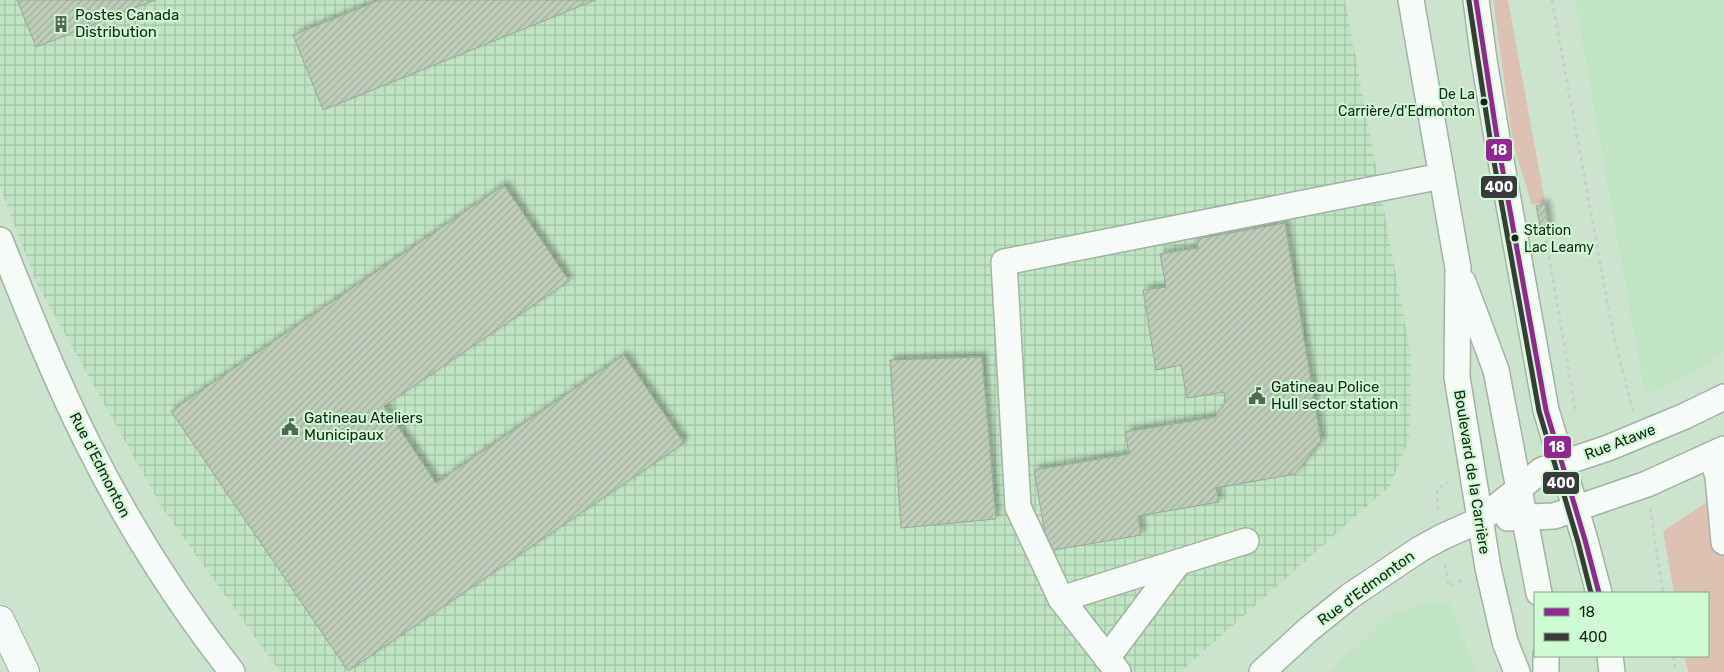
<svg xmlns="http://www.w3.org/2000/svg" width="1724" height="672" font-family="Rubik,sans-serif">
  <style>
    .built { fill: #c0e5c3 }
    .industrial { fill: url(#industrial-grid) }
    .green { fill: #ddc2b4 }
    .building { fill: url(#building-hatch); stroke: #9aa896; filter: url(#shadow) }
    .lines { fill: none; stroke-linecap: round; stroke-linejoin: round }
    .minor-casing { stroke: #a1b3a2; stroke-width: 28 }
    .highway-casing { stroke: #a1b3a2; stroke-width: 30 }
    .path { stroke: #c9d0ca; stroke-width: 3; stroke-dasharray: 4 4; stroke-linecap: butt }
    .minor { stroke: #f7fbf8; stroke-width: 25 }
    .highway { stroke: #f7fbf8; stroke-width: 28 }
    .bus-1-casing { stroke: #cffbd3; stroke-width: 9 }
    .bus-2-casing { stroke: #cffbd3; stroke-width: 9 }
    .bus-1 { stroke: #922790; stroke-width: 5 }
    .bus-2 { stroke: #3a3a3a; stroke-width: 5 }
    .bus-dot { fill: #142416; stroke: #cffbd3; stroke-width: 2 }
    .labels { text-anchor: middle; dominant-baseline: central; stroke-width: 4; stroke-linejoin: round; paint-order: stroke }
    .bus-label { font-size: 14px; fill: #142416; stroke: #cffbd3; text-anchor: end }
    .poi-label { font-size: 15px; fill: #142416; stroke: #cffbd3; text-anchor: start }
    .street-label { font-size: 15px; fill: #142416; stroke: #cffbd3 }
    .line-badge { stroke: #cffbd3; stroke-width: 2 }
    .badge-label { font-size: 14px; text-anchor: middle; font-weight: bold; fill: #fff }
  </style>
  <defs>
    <pattern id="industrial-grid" width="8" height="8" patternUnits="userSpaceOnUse" patternTransform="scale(1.25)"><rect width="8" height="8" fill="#c0e5c3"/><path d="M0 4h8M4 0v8" fill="none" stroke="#a4c4a7"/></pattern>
    <pattern id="building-hatch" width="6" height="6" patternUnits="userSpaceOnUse" patternTransform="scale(1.25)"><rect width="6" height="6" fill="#beccba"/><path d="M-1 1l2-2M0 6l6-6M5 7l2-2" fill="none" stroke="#a2af9f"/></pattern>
    <filter id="shadow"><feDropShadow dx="4.5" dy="-4.5" stdDeviation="2.5" flood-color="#0004"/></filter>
  </defs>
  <rect width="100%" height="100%" fill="#cce3ce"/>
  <!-- built -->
  <g class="built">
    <polygon points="1575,0 1724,0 1724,351 1689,375 1645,394"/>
    <polygon points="1430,601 1449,603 1477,672 1330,672 1386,618"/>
  </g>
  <!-- industrial -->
  <polygon class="industrial" points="0,0 1345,0 1411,356 1409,439 1390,486 1180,672 280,672 163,509 37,284 0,187"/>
  <!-- green -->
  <g class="green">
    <polygon points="1493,0 1508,0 1545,202 1532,205 1515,150 1510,123"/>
    <polygon points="1724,491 1724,672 1688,672 1685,656 1708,656 1708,593 1674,593 1663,531"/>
  </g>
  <!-- building -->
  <g class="building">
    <polygon points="17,0 155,0 36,47"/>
    <polygon points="380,0 595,0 323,110 293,35"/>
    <polygon points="504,185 569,281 384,406 436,483 624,355 684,443 348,671 171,411"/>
    <polygon points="1545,204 1549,230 1541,231 1536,206"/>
    <polygon points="1285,223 1321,441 1295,474 1216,488 1219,502 1138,516 1141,535 1048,551 1034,470 1129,454 1125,432 1215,417 1225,403 1224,392 1187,398 1181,365 1156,370 1143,290 1166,287 1160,254 1198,248 1197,239"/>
    <polygon points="982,357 996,519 901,528 890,360"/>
  </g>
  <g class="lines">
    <!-- minor casing -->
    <g class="minor-casing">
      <g id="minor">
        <polyline points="1411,0 1458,268 1457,377 1488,568 1505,642 1517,672"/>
        <polyline points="1476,0 1484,60 1498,144 1546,410 1585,540 1599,593"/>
        <path d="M0,240C27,308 54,376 87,442C127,523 176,600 232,672"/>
        <polyline points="1463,282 1496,370 1539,593"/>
        <polyline points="1712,455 1718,477 1724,542"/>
        <polyline points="1508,518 1554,516 1647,484 1724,449"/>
        <polyline points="1061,599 1246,541"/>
        <polyline points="1610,656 1612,672"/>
        <polyline points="1107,658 1178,563"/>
        <polyline points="1118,672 1061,599 1018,507 1004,262 1442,176"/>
        <polyline points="1262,672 1309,629 1350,596 1420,549 1442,537 1480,520 1542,470 1608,448 1685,416 1724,397"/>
        <polyline points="1546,672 1546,656"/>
      </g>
    </g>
    <!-- highway casing -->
    <g class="highway-casing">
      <polyline id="highway" points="0,620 25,672"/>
    </g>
    <!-- path -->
    <g class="path">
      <polyline points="1552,0 1613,333 1633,411"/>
      <polyline points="1545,232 1576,414"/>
      <polyline points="1650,508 1663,593"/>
      <polyline points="1438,510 1437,489 1448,482"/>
      <polyline points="1445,564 1449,586 1466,578"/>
      <polyline points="1673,656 1676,672"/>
    </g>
    <!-- minor -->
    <use href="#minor" class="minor"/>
    <!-- highway -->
    <use href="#highway" class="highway"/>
    <!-- bus-1 casing -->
    <g class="bus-1-casing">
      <polyline id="bus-1" points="1476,0 1498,144 1546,410 1585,540 1599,593"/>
    </g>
    <!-- bus-2 casing -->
    <g class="bus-2-casing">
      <polyline id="bus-2" points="1469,1 1491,145 1539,411 1578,542 1591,593"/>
    </g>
    <!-- bus-1 -->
    <use href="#bus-1" class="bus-1"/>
    <!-- bus-2 -->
    <use href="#bus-2" class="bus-2"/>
  </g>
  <!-- icons -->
  <defs>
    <g id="building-bare" transform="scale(1.35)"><path d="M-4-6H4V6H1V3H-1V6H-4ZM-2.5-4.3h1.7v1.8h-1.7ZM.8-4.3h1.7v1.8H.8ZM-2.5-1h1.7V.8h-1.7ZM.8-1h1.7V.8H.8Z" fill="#546756" stroke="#cffbd3" stroke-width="2.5" paint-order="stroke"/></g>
    <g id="civic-bare" transform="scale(1.35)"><path d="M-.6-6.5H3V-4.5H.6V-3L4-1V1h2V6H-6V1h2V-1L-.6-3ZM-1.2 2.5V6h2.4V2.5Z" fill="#546756" stroke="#cffbd3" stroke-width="2.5" paint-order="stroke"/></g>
  </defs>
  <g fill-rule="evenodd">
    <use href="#building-bare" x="61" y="24"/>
    <use href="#civic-bare" x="1257" y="396"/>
    <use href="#civic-bare" x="290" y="427"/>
  </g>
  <!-- markers -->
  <g class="bus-dot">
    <circle cx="1484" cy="102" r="4.5"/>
    <circle cx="1515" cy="238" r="4.5"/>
  </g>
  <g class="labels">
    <!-- bus labels -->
    <g class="bus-label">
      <text x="1475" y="94">De La<tspan x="1475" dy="17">Carrière/d'Edmonton</tspan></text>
      <text x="1524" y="230" text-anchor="start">Station<tspan x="1524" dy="17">Lac Leamy</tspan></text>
    </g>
    <!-- poi labels -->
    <g class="poi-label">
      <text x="75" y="15">Postes Canada<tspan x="75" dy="17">Distribution</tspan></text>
      <text x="1271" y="387">Gatineau Police<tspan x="1271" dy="17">Hull sector station</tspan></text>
      <text x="304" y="418">Gatineau Ateliers<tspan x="304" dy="17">Municipaux</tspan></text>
    </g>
    <!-- street labels -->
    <g class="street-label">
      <text transform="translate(1620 442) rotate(-21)">Rue Atawe</text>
      <text transform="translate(100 465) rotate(63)">Rue d'Edmonton</text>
      <text transform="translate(1472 472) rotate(81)">Boulevard de la Carrière</text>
      <text transform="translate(1366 588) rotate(-36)">Rue d'Edmonton</text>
    </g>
  </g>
  <g class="line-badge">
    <rect x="1485" y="138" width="28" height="24" rx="5" fill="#922790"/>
    <rect x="1480" y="175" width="38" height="24" rx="5" fill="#3a3a3a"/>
    <rect x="1543" y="435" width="29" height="24" rx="5" fill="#922790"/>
    <rect x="1542" y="471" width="38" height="24" rx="5" fill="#3a3a3a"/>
  </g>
  <g class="badge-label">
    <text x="1499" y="155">18</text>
    <text x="1499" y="192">400</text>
    <text x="1557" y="452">18</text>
    <text x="1561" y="488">400</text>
  </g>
  <!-- legend -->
  <rect x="1534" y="592" width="175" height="65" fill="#cffbd3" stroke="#84a587"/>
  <rect x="1544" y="608" width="25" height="8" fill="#922790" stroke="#84a587"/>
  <text x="1579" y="617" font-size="15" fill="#142416">18</text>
  <rect x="1544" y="633" width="25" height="8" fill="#3a3a3a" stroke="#84a587"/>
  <text x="1579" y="642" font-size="15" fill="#142416">400</text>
</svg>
